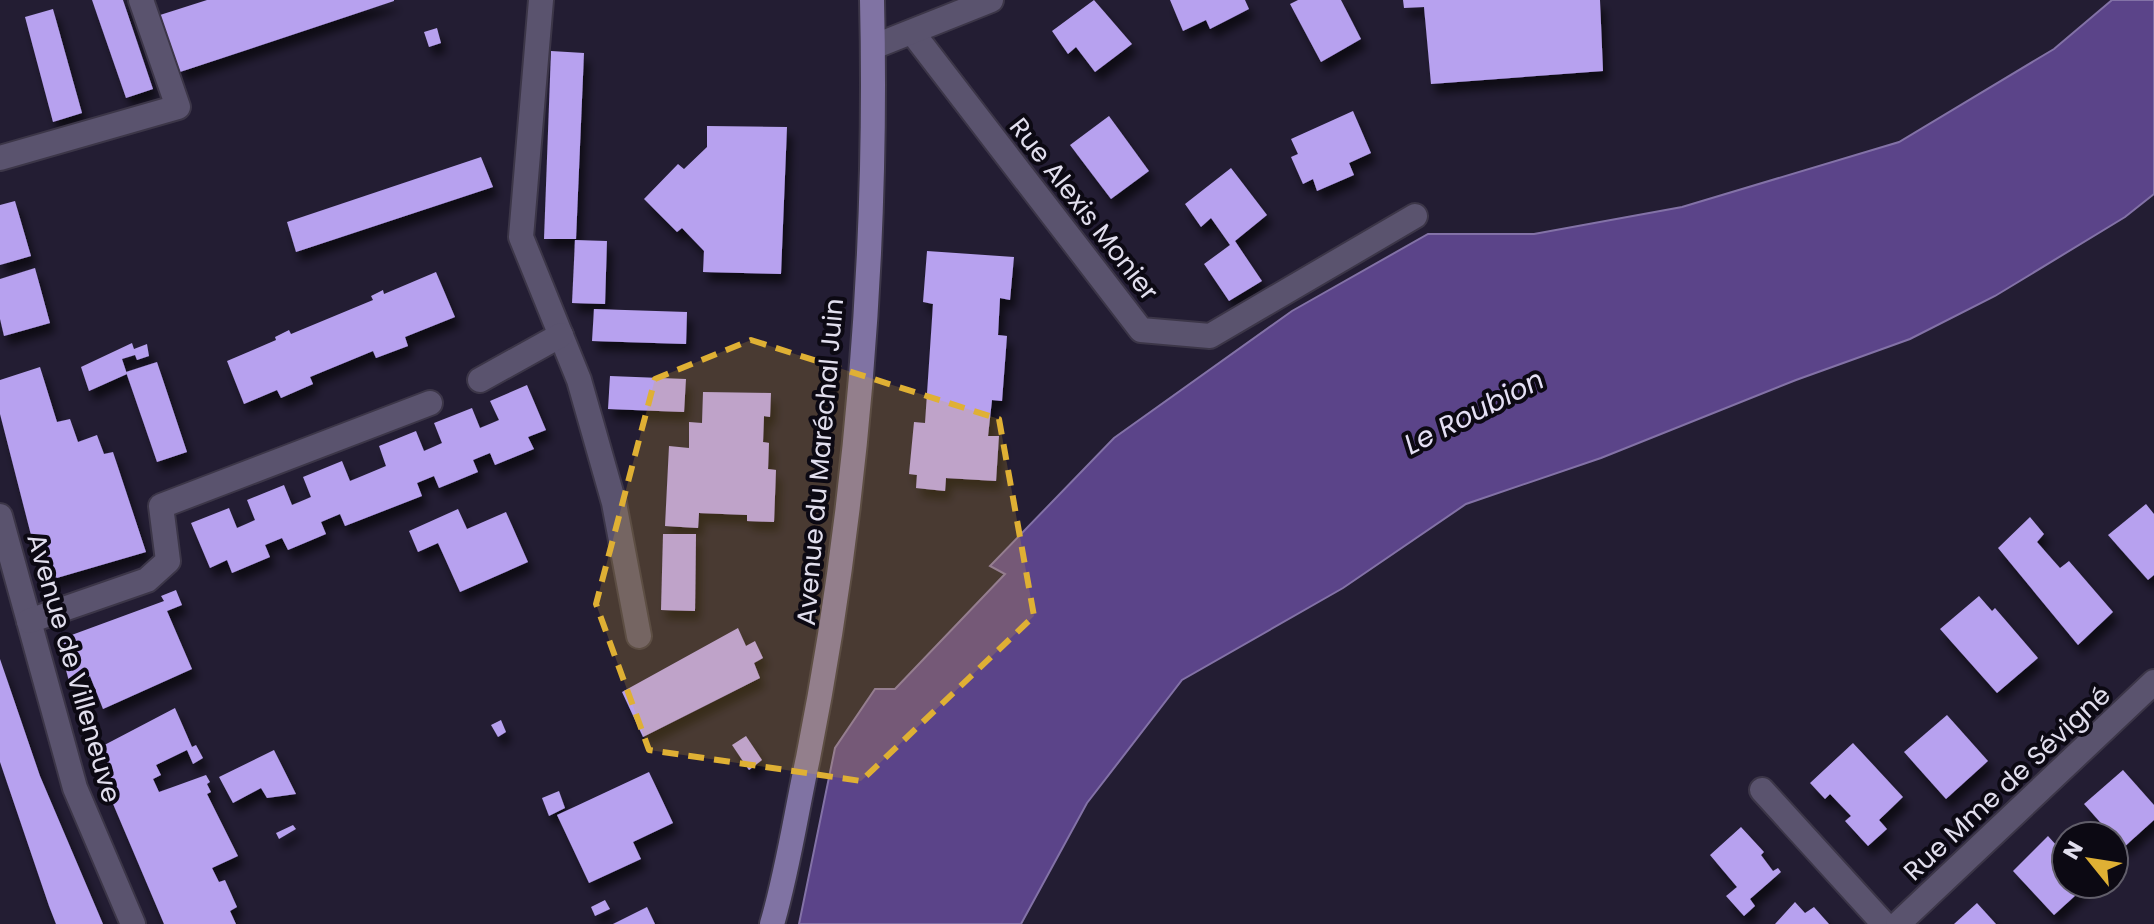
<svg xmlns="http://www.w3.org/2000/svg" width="2154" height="924" font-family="Poppins,sans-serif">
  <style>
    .water { fill: #5b4489; stroke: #8372a7; stroke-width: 2 }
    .building { fill: #b7a1ef; filter: url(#shadow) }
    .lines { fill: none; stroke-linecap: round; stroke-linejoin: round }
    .minor-casing { stroke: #3c3648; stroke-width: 28 }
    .major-casing { stroke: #3c3648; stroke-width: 28 }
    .minor { stroke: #5a536e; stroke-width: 24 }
    .major { stroke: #8073a3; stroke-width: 24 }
    .marked { fill: #dfb034; fill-opacity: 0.2; stroke: #dfb034; stroke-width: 6; stroke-dasharray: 16 10; stroke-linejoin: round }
    .labels { text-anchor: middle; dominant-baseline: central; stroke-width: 8; stroke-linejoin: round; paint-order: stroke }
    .street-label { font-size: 26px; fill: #e1deed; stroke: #0c0913 }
    .water-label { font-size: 28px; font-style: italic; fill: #e5e0f5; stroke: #0c0913 }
  </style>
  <defs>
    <filter id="shadow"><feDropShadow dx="5" dy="9" stdDeviation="4" flood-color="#0009"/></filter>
  </defs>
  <rect width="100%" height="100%" fill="#231d33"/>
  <!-- water -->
  <polygon class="water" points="2112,0 2154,0 2154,194 2125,217 1995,296 1910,339 1796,380 1601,458 1466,504 1343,588 1182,680 1087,803 1021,924 799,924 835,748 875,689 895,689 1005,574 990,566 1114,438 1292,311 1428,234 1534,234 1682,207 1899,142 2054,49"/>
  <!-- building -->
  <g class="building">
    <polygon points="92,0 123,0 153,89 126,98"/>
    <polygon points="207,0 394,0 394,1 180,72 160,15"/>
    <polygon points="1094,0 1132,44 1095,72 1076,47 1068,54 1052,31"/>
    <polygon points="1170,0 1245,0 1249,9 1210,29 1206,20 1183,31"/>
    <polygon points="1298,0 1341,0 1361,39 1321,62 1290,4"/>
    <polygon points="1403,0 1600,0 1603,71 1431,84 1424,7 1404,8"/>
    <polygon points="53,9 82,113 53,122 25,17"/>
    <polygon points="437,28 441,43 429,47 424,32"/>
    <polygon points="551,51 584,53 576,239 544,239"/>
    <polygon points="1353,111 1371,153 1349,163 1354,175 1317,191 1313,179 1303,184 1291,157 1298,154 1291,139"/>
    <polygon points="1109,116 1149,171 1111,199 1070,145"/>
    <polygon points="707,126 787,127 781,274 703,272 704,251 682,228 677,232 644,199 678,164 684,169 707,147"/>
    <polygon points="481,157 493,187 296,252 287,222"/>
    <polygon points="1231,168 1267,215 1235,241 1262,281 1229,301 1204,264 1230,245 1211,218 1201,227 1185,204"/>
    <polygon points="15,201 31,256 0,265 0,205"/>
    <polygon points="575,240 607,241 605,304 572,303"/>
    <polygon points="927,251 1014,257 1010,300 1000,298 998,335 1007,336 1002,401 992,400 988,436 999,436 996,481 946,478 945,491 916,488 917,475 909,474 914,422 925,423 933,304 923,302"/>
    <polygon points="35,268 50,323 4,336 0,319 0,279"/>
    <polygon points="436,272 455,317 405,337 408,346 376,358 373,351 310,377 313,384 281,398 277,390 244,404 227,361 276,340 275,337 289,330 291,334 373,300 371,296 383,290 384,294"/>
    <polygon points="594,309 687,312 686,344 592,341"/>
    <polygon points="132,343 134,349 147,344 149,356 137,360 135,355 122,359 127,374 89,391 81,367"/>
    <polygon points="157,362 187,452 157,462 126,372"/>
    <polygon points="40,367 57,422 70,419 78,442 97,435 104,454 113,452 146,552 43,582 0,414 0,380"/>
    <polygon points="610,376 686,379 684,412 608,409"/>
    <polygon points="527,385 546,430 528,437 534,449 495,465 490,453 473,460 478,472 439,488 434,476 417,483 422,496 345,526 340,514 321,522 326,534 288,550 282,538 265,545 270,557 232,573 227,560 210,568 191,523 229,508 237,528 255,520 247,500 284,485 292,505 311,497 303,477 342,461 350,481 386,466 379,446 416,431 424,451 442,443 434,423 472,408 480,428 499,420 490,401"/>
    <polygon points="703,392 771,393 770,417 764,416 763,442 769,443 768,469 776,470 774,522 747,521 747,515 699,513 698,528 665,526 669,446 689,448 689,422 702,423"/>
    <polygon points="2146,504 2154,514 2154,575 2148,580 2108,535"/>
    <polygon points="458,509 467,529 506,512 528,562 460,592 438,543 418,552 409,531"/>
    <polygon points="2030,517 2044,534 2037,542 2060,568 2069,561 2113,612 2078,645 1998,548"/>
    <polygon points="663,534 696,534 695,611 661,610"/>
    <polygon points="176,590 182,605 167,611 192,669 103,709 90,676 70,685 58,640 164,601 161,596"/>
    <polygon points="1979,596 1992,611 1995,608 2038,658 1997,693 1940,629"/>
    <polygon points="738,628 746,646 755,641 763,658 754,663 760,678 643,737 622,692"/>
    <polygon points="0,659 40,776 103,924 56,924 49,906 0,762"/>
    <polygon points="175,708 192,747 196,745 203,758 193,764 187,750 156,765 161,775 153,779 159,792 206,775 210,782 207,784 211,792 207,794 238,856 212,868 219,882 225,880 237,907 230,911 236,924 164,924 91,752"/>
    <polygon points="1947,715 1988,761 1946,799 1904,752"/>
    <polygon points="501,720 506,732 498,737 491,725"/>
    <polygon points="746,736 762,760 749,770 732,745"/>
    <polygon points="1853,743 1903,797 1879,820 1887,829 1868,846 1845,821 1851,816 1830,794 1825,799 1810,783"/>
    <polygon points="274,750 296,794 267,798 261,788 233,803 219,777"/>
    <polygon points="2123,770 2154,805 2154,820 2123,848 2084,804"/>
    <polygon points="649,772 673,823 633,842 641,859 589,883 557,815"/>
    <polygon points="559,791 565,808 549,816 542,798"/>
    <polygon points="293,825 296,829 279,839 276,833"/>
    <polygon points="1741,827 1764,852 1761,855 1773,871 1778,868 1781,872 1750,899 1755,906 1744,916 1726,896 1737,887 1710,855"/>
    <polygon points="2048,836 2066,856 2066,884 2088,884 2054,915 2013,871"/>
    <polygon points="605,900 610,909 595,916 591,907"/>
    <polygon points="1795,902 1805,913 1814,907 1829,924 1775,924"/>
    <polygon points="1977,903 1996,924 1954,924"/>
    <polygon points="647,907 655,924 613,924"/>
  </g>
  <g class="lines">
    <!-- minor casing -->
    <g class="minor-casing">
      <g id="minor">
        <polyline points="541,0 521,237 579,380 614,503 639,636"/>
        <polyline points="912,32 1141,330 1210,336 1415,216"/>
        <polyline points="873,47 991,0"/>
        <polyline points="0,158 178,107 141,0"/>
        <polyline points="480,380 561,335"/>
        <polyline points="0,516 75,788 133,924"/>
        <polyline points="29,621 147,580 168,561 161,506 430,403"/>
        <polyline points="1762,790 1884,924"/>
        <polyline points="1898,924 2154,682"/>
      </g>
    </g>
    <!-- major casing -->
    <g class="major-casing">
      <path id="major" d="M772,924C788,870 796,813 808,758C857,511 878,252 872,0"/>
    </g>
    <!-- minor -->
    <use href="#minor" class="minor"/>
    <!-- major -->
    <use href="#major" class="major"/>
  </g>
  <!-- marked area -->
  <path class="marked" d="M751,340L999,419L1034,616L861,781L649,750L596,604L655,379Z"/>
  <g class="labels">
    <!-- street labels -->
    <g class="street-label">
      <text transform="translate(1084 209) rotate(52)">Rue Alexis Monier</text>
      <text transform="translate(820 462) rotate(-85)">Avenue du Maréchal Juin</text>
      <text transform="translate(74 668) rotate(74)">Avenue de Villeneuve</text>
      <text transform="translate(2007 783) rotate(-43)">Rue Mme de Sévigné</text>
    </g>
    <!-- water labels -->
    <g class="water-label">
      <text transform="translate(1474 412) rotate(-27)">Le Roubion</text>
    </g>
  </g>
  <!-- north arrow -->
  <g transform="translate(2090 860) rotate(300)"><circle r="38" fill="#0c0913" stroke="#615e6a" stroke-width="2"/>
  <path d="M0-6L14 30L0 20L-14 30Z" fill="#dfb034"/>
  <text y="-12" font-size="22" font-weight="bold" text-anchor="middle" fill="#e1deed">N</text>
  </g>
</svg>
